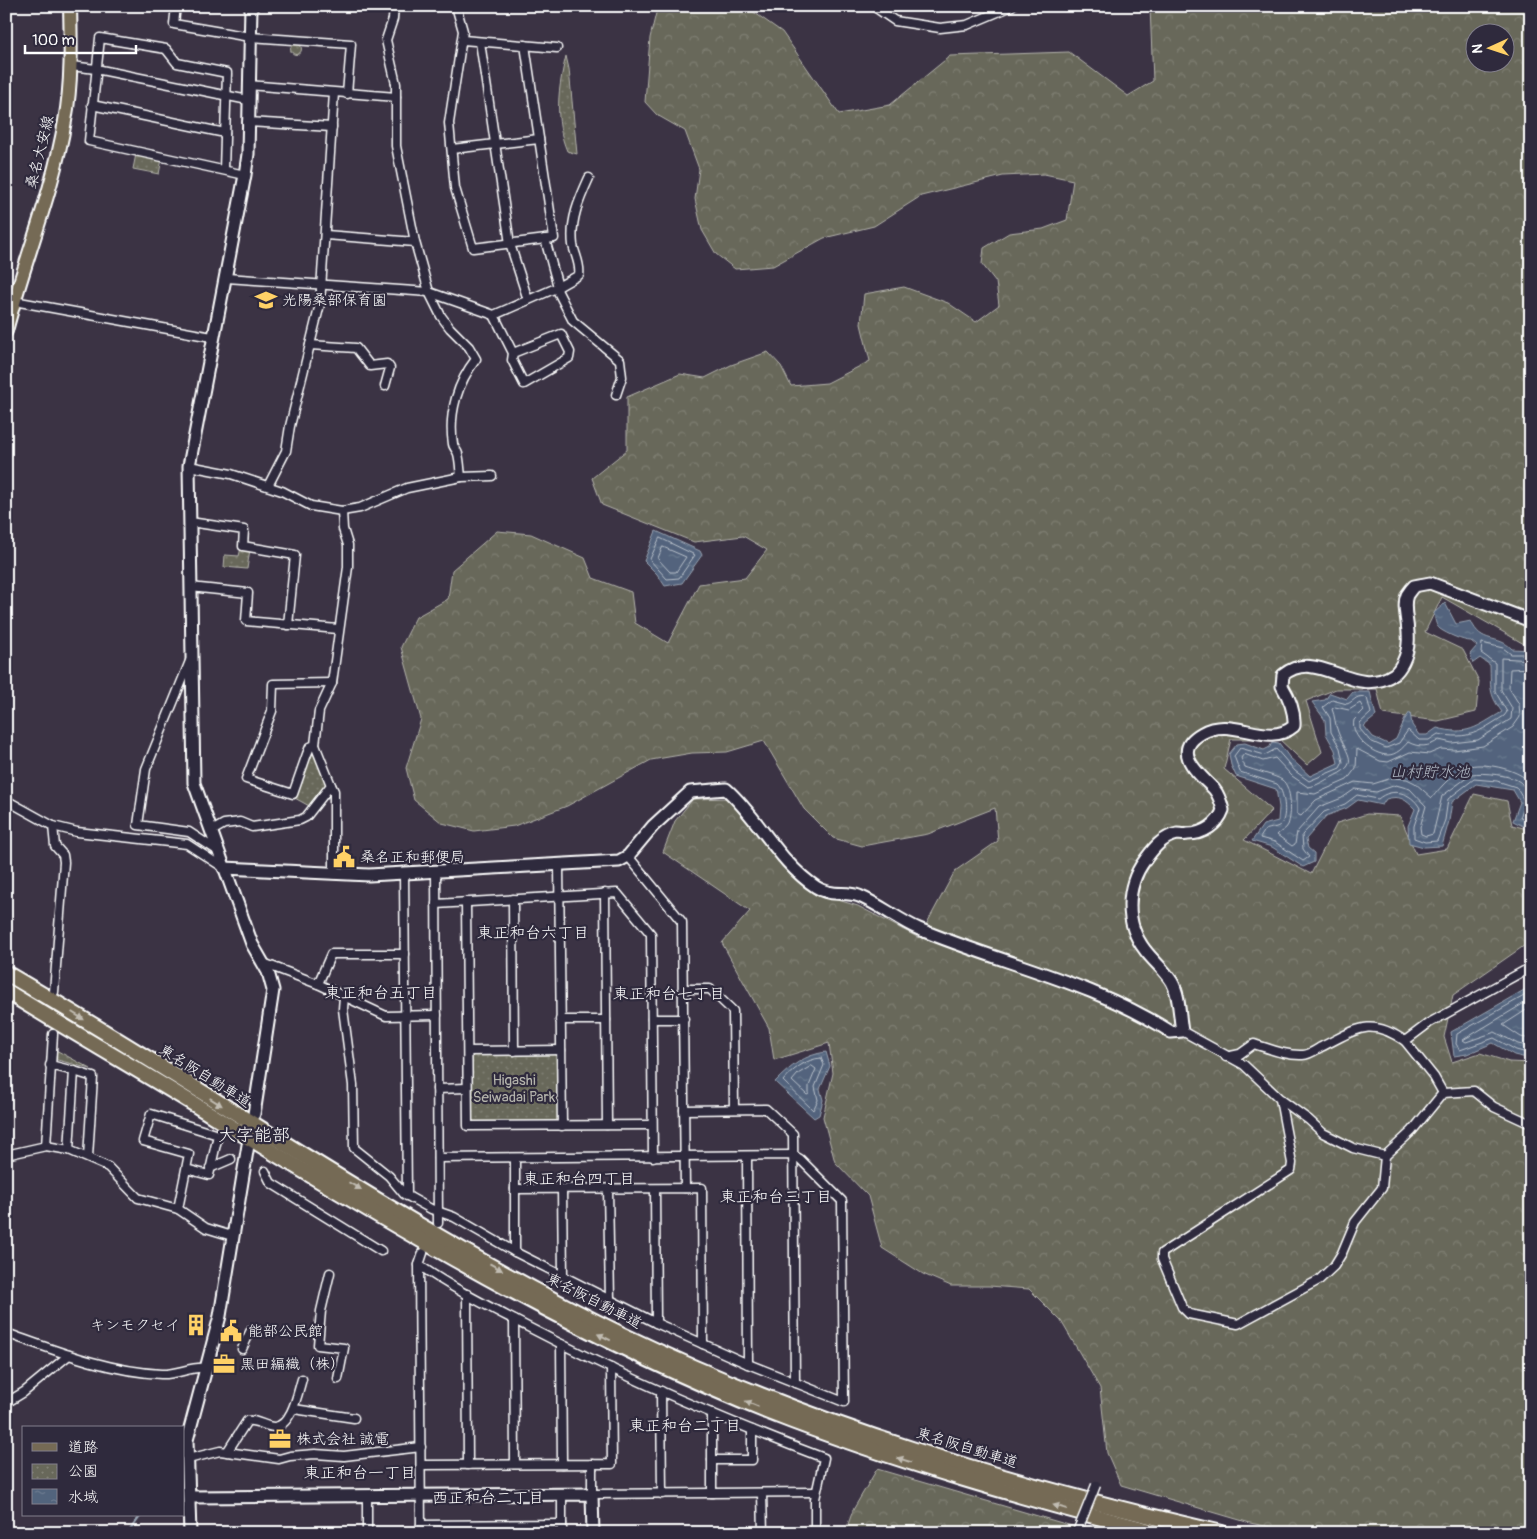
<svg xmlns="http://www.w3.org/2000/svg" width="1537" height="1539" font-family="Pangolin,'Klee One',sans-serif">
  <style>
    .forest { fill: url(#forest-crowns); stroke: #b4b4ac; fill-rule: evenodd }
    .park { fill: url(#park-dots); stroke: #b4b4ac }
    .water { fill: url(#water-ripples); stroke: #97a2b1 }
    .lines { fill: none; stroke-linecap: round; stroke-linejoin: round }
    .shore { stroke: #bac1cb; stroke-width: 1 }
    .stream { stroke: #97a2b1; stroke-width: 2.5 }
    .street-casing { stroke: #fff; stroke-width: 11 }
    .secondary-casing { stroke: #fff; stroke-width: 15 }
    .primary-casing { stroke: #fff; stroke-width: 16 }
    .highway-casing { stroke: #fff; stroke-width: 18 }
    .street { stroke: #2f2a3d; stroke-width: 8 }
    .secondary { stroke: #2f2a3d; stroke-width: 11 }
    .primary { stroke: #756a55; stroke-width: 12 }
    .highway { stroke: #756a55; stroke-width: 14 }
    .street-bridge-casing { stroke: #fff; stroke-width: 11; stroke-linecap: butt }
    .street-bridge { stroke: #2f2a3d; stroke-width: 8 }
    .oneway { fill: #c1bcb2 }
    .labels { text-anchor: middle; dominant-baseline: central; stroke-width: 4.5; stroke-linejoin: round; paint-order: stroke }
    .street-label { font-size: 15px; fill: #fff; stroke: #2f2a3d }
    .poi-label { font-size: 15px; fill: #fff; stroke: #2f2a3d; text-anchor: start }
    .park-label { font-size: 15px; fill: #b4b4ac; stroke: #2f2a3d }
    .water-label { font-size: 16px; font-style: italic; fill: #b1b9c4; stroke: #2f2a3d }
    .neighbourhood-label { font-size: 16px; fill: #fff; stroke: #2f2a3d }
    .quarter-label { font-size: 18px; fill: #fff; stroke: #2f2a3d }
  </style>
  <defs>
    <pattern id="forest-crowns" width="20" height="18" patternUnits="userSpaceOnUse" patternTransform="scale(1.25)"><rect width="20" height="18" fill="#68685a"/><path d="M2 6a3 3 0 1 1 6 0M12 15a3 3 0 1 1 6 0" fill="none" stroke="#7f7f73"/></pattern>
    <pattern id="park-dots" width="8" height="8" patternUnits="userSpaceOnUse" patternTransform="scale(1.25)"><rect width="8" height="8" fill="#68685a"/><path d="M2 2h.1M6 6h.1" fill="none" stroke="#7f7f73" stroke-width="1.8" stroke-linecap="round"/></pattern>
    <pattern id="water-ripples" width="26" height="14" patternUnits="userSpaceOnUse" patternTransform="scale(1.25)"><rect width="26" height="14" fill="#52647d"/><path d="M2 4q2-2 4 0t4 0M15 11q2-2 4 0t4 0" fill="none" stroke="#6c7b90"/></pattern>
  </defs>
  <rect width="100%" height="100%" fill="#3b3344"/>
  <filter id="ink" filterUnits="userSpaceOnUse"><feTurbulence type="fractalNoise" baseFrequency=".02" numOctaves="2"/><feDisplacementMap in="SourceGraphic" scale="10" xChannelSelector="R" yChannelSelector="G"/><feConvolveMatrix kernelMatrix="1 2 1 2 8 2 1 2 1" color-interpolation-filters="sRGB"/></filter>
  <g filter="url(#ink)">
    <!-- forest -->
    <g class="forest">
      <path d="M668,6H745L782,32L839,114L890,105L950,56L1069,52L1128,96L1153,81L1150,6H1531V648L1442,597L1425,632L1463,650L1479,681L1476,712L1438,721L1383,714L1377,689H1336L1306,701L1322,752L1307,765L1279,739H1231L1224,769L1272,810L1244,840L1311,874L1337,823L1367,814L1400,816L1416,854L1447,849L1474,794L1507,801L1512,825L1531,830V941L1453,995L1444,1037L1452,1062L1480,1053L1509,1062L1531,1063V1533H1299L1250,1523L1121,1485L1107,1453L1100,1388L1061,1321L1029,1289L989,1286H951L923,1274L882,1248L868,1196L835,1162L823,1117L833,1073L829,1043L774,1060L769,1028L722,943L750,911L663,852L675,821L693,799L730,798L821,895L858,906L919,938L955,871L998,841L995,808L928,834L862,846L833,838L804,809L764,741L727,752L692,753L651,760L567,806L514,826L474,831L442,823L414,800L406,768L421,719L401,647L416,617L448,599L452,570L497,531L531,534L585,558L593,578L631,592L635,623L668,643L699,584L745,578L767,550L743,536L694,542L602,505L592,478L627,450V397L680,374L705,378L731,365L768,352L781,366L791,386L827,383L870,361L861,324L864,294L904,287L948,303L976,322L999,305L996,282L982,264L984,248L1009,233L1043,229L1067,220L1073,180L1044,174L1003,176L921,196L874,226L824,238L773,266L735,269L716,254L702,230L695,199L699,169L685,131L657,115L645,102L650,38L657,9ZM1474,32H1504V62H1474Z"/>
      <polygon points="909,6 952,6 933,11"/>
      <polygon points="877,1469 1096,1533 845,1533 853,1510"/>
    </g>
    <!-- park -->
    <g class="park">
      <circle cx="296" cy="49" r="5.5"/>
      <path d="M566,56L569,69L577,154L567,151C554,120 558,88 566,56Z"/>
      <polygon points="136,154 162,159 159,174 133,169"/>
      <polygon points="241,548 250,549 247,569 224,567 225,555 239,556"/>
      <polygon points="314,748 329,784 311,807 293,797 310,749"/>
      <polygon points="54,1049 91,1069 54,1059"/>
      <polygon points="556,1053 558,1120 556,1123 473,1123 470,1121 470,1056 472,1054"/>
      <polygon points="557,1527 559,1533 472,1533 474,1528"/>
    </g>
    <!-- water -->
    <g class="water">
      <polygon points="656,531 700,551 702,555 682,583 665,586 657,574 644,561"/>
      <path d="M1445,603L1456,624L1471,621C1481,645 1498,634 1512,649L1531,650V826H1523L1513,821L1520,802L1513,790L1476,784L1452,802L1449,821L1442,846L1424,847L1409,843L1408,826L1415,809C1405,799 1400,795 1386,799L1382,805L1358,800L1347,808L1326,816L1306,839L1308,848L1314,853V862L1303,867L1272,847L1252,841L1263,825L1278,821L1279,807L1276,789L1236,776L1231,765L1229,754L1237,744L1245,743L1264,750L1270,747L1272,742L1279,743L1289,757L1310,776L1338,763L1335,750L1326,734L1325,720L1312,702L1325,700L1330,693L1347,699L1353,692H1370L1376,716L1364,726L1373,737L1388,744L1396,739L1405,719L1410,712L1412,725L1419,735H1427L1437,728C1468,736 1476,727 1502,712C1488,693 1491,687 1490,665L1480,658L1473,663L1470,654L1477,646L1471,641C1463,641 1447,634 1440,629C1435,625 1435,618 1434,613Z"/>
      <polygon points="1531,986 1531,1059 1514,1055 1493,1043 1467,1054 1454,1056 1451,1032"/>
      <path d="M826,1052L830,1066L820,1089L823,1100L819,1115L814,1118L775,1082C791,1066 804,1055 826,1052Z"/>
    </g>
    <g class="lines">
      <!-- shore -->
      <g class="shore">
        <polygon points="660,538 695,555 679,578 667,579 650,560"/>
        <polygon points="663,547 686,557 676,572 670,572 658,559"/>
        <path d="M1531,654H1511L1503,648L1482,643L1481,653L1495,663V691L1507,712L1504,716C1478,732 1470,740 1438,734L1429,740H1419L1408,730L1399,743L1386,748L1370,741L1360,729V723L1371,713L1367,698C1357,693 1355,701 1347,704L1332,700L1323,707L1330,718L1331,732L1340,748L1343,762L1340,768L1309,781L1295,771L1276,749L1265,755L1240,748L1234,756L1240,772L1277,784C1284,790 1288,816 1281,824C1278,828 1270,828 1265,830L1260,838L1275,842L1303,861L1309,857L1303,849L1302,835L1324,812L1345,804L1357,795L1378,799C1392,787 1411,792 1420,808L1414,826V838L1425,842L1437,841L1445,820L1448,799L1474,779L1497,781L1516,787L1525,802L1520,818L1531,821"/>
        <path d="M1531,660L1501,658V690L1512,708L1511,719L1478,740L1452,743L1439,740C1429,747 1419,748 1408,742C1403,748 1396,755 1388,755C1373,755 1350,737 1354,720L1364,710L1360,703L1349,710L1335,707L1332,709C1335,716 1335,725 1338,732C1347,756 1362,764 1330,778C1323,781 1317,786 1308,787L1292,776L1275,758L1263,761L1244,754L1241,758L1245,767C1253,770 1277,776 1282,780C1292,787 1292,815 1288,825C1286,830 1280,831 1277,835L1292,846L1295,844L1297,832L1319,807L1342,798L1355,789L1376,792L1396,785L1410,789L1426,806L1420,827L1421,834L1426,836L1433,834L1442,796L1472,774C1482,772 1512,775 1520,782C1525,786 1528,794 1531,799"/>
        <path d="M1531,668L1510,669L1509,688L1519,704L1520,717L1513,727L1483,746L1454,750L1441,749L1429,754L1410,752L1388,762L1380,761L1357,749L1356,768L1347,780L1315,794L1297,792V814L1301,816L1316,800L1355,782L1373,784L1392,778L1407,779L1415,783L1432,798C1441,786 1455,771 1470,766C1486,762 1522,770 1531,784"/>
        <polyline points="1531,992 1457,1034 1456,1044 1460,1050 1494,1038 1516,1050 1531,1054"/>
        <polyline points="1531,999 1463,1040 1466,1042 1495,1032 1518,1044 1531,1047"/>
        <polyline points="1531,1007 1503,1025 1521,1037 1531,1039"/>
        <path d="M821,1058L824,1065L815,1087L818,1100L813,1110L783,1081C792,1070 806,1059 821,1058Z"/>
        <polygon points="812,1066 816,1069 809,1086 809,1094 807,1095 792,1081 798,1074"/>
      </g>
      <!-- stream -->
      <polyline class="stream" points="128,1533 141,1515"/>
      <!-- street casing -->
      <g class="street-casing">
        <g id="street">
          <polyline points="176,6 174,24 250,37 351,44 347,94"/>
          <path d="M394,6L393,19L386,40L396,84V146L415,242L429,292L441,316L450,328L469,347L476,359C458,382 448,413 453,444C453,447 457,450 458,454C460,461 460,470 461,477"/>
          <polyline points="456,6 463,31 449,123 455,188 473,248 554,238 525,45"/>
          <polyline points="873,6 895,21 940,28 967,25 1012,6"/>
          <polyline points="463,40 557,48"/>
          <polyline points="480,42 510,244 528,300"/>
          <polyline points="71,66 96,69 248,100"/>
          <polyline points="248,85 396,97"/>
          <polyline points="92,105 225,133"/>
          <polyline points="247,122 332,127"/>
          <polyline points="452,149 539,139"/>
          <polyline points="224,170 227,73 177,63 166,49 100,38 89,141 245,175"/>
          <polyline points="326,235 415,242"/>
          <polyline points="545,239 558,287"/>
          <path d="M227,278L429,292L494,315L556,288L579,275C581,265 575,255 573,245C570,220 579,200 589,178"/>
          <polyline points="556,288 573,321 620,360 622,377 616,395"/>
          <polyline points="14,301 212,337"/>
          <polyline points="494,315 513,353 561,334 570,352 569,358 524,384 512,360 513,353"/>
          <polyline points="310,345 356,348 370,366 387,364 390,368 385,386"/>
          <polyline points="189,466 231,474 282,491 311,506 342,511 360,508 407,488 461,477 492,476"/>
          <polyline points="268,486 286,451 290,426 320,304 334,93"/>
          <polyline points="190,522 244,530 243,546 295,555 288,625"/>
          <polyline points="190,587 248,593 246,621 338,629"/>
          <polyline points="190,661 146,769 138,825 189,832 218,851"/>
          <polyline points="315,745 310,747 307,754 293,794 246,779 272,711 273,684 332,683"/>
          <polyline points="331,785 334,791 334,874"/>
          <polyline points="6,800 53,826 77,832 187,844 224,868"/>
          <polyline points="53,826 55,846 63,855 64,862 54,992"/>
          <polyline points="212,831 224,824 240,822 252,827 300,820 306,817 331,785 315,745 319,711 332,683 348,567 348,545 343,529 342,511"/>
          <polyline points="628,856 682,922 685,1188"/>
          <polyline points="559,866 562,1126"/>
          <polyline points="436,872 438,1223"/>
          <polyline points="404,874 407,1196"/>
          <polyline points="605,893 607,1125"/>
          <polyline points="513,899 514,1051"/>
          <polyline points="466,902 468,1126 652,1125"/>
          <polyline points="436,904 617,893 651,934 653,1157"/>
          <polyline points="263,963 318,984 386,1016 437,1015"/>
          <polyline points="318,984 331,954 405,954"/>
          <polyline points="684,989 710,989 733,1011 734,1109"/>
          <polyline points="344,996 343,1009 353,1085 354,1148 389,1176 404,1194 431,1209 454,1217 515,1252 656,1323 748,1364 844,1402 842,1201 800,1159 793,1155 438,1158"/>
          <polyline points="652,1019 684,1019"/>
          <polyline points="560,1020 606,1020"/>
          <polyline points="1182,1031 1244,1065 1280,1099 1309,1120 1323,1133 1353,1148 1385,1156"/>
          <polyline points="468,1051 561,1050"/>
          <path d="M1226,1057L1240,1054L1254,1044C1270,1049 1287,1056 1303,1055C1309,1055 1316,1050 1321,1047C1356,1030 1369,1016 1405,1041"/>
          <polyline points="50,1065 74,1071 69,1150"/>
          <polyline points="74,1071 93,1077 88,1157"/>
          <polyline points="437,1089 467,1088"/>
          <polyline points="1443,1093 1434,1077 1405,1041 1429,1023 1531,967"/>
          <polyline points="1280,1099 1292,1163 1291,1170 1162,1253 1162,1259 1182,1307 1189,1314 1238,1324 1319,1280 1334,1266 1342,1253 1355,1222 1382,1188 1385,1156 1412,1131 1443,1093 1474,1091 1494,1107 1531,1124"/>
          <polyline points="684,1110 766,1109 793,1134 795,1383"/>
          <polyline points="46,1146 53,1034"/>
          <polyline points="6,1155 46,1146 69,1150 108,1167 138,1198 178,1209 206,1228 232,1236"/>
          <polyline points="747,1156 748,1364"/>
          <polyline points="515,1158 515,1252"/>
          <polyline points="210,1168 231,1159"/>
          <polyline points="265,1171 271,1183 381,1251"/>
          <polyline points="515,1189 702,1188 703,1344"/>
          <polyline points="562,1189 563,1276"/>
          <polyline points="608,1189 610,1300"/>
          <polyline points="655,1189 656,1323"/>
          <polyline points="178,1209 186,1169 209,1175 218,1135 151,1114 143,1141 189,1154 186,1169"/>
          <path d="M419,1265C453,1289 492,1308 528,1327C624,1377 723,1420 824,1458L815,1499V1533"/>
          <polyline points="330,1273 321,1311 318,1345 344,1348 338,1379"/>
          <polyline points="467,1294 468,1465"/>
          <polyline points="514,1320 515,1464"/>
          <path d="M6,1333C57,1351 106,1371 161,1374C177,1375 191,1366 206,1368"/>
          <polyline points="561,1344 562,1464"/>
          <polyline points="242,1349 251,1330"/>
          <polyline points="661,1391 662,1494"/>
          <polyline points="6,1403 24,1392 69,1355"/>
          <polyline points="294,1409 354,1418"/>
          <polyline points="712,1413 712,1493"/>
          <path d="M227,1452L247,1421C256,1419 265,1427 274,1427C292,1426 298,1392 302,1379"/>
          <polyline points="188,1459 220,1451 279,1459 290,1456 315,1454 344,1456 421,1447"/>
          <polyline points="712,1460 752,1460 752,1430"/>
          <polyline points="592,1464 592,1494 816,1492"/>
          <polyline points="421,1465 612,1464 611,1368"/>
          <polyline points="762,1493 763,1533"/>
          <polyline points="367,1496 367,1533"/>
          <polyline points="562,1524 562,1495"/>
          <polyline points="421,1525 562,1524 562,1533"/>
          <polyline points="421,1533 419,1265 423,1253"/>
        </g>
      </g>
      <!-- secondary casing -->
      <g class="secondary-casing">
        <g id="secondary">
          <polyline points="251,6 248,154 245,175 189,466 194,783 252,944 268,972 273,990 254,1114"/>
          <path d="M224,868L369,875L619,861L628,856L653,826L690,792L726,789C759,818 778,862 816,887C831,897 845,891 859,896C879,904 898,920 919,929C1003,964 1093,982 1171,1032L1182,1031C1179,1015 1180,996 1172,982C1165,970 1153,961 1145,950C1125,924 1125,887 1145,860C1153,849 1162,837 1177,834C1180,834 1184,835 1188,834C1204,834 1218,824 1223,810C1221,802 1219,795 1214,789C1198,773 1170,751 1202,733C1233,715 1267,749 1294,726C1295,711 1290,699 1282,686L1283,675C1319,646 1353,701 1394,674C1398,671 1401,666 1403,662C1416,636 1400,611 1407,595C1409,592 1412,588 1414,586L1430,583L1531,621"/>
          <polyline points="190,1497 592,1494 593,1533"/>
          <polyline points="190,1533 187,1440 220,1316 248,1145"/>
        </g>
      </g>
      <!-- primary casing -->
      <g class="primary-casing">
        <path id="primary" d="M6,331C24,261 53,192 65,121C72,83 71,44 70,6"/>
      </g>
      <!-- highway casing -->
      <g class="highway-casing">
        <g id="highway">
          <path d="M6,973C213,1093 409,1232 625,1336C815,1427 1017,1486 1222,1533"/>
          <path d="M6,991C75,1034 146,1074 215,1117C394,1227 576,1335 771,1413C897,1462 1027,1499 1158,1533"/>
        </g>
      </g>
      <!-- street -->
      <use href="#street" class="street"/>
      <!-- secondary -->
      <use href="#secondary" class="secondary"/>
      <!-- primary -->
      <use href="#primary" class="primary"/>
      <!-- highway -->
      <use href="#highway" class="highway"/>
      <!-- street-bridge casing -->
      <g class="street-bridge-casing">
        <polyline id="street-bridge" points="1077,1532 1096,1485"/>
      </g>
      <!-- street-bridge -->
      <use href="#street-bridge" class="street-bridge"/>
    </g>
    <!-- one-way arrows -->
    <defs><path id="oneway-solid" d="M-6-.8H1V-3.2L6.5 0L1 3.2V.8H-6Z" transform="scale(1.25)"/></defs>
    <g class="oneway">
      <use href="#oneway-solid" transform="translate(78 1016) rotate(32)"/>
      <use href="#oneway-solid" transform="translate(216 1102) rotate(32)"/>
      <use href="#oneway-solid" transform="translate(355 1186) rotate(30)"/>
      <use href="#oneway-solid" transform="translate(496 1267) rotate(29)"/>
      <use href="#oneway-solid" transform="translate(604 1337) rotate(-154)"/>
      <use href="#oneway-solid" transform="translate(752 1404) rotate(-157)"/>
      <use href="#oneway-solid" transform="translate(904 1460) rotate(-162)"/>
      <use href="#oneway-solid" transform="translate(1060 1507) rotate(-164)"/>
    </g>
  </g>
  <!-- icons -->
  <defs>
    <g id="school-bare" transform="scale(1.725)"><path d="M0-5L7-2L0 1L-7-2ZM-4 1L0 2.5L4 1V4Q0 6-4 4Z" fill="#ffd166" stroke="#2f2a3d" stroke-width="2.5" paint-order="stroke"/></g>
    <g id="civic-bare" transform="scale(1.725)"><path d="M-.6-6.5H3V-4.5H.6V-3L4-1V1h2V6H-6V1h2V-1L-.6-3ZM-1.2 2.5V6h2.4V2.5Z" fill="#ffd166" stroke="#2f2a3d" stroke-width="2.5" paint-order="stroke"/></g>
    <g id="building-bare" transform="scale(1.725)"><path d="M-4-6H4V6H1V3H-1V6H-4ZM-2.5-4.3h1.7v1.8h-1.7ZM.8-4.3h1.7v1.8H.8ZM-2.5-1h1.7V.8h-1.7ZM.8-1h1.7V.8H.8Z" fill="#ffd166" stroke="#2f2a3d" stroke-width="2.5" paint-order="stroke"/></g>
    <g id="office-bare" transform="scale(1.725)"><path d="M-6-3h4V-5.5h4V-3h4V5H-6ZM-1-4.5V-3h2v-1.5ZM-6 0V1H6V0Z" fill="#ffd166" stroke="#2f2a3d" stroke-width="2.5" paint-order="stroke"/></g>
  </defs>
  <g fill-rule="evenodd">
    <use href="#school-bare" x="266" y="300"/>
    <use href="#civic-bare" x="344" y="857"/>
    <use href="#building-bare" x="196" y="1325"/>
    <use href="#civic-bare" x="231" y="1331"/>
    <use href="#office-bare" x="224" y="1364"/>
    <use href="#office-bare" x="280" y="1439"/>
  </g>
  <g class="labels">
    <!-- street labels -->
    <g class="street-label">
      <text transform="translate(40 152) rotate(-76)">桑名大安線</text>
      <text transform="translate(205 1076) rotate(32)">東名阪自動車道</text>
      <text transform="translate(594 1301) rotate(27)">東名阪自動車道</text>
      <text transform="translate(967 1448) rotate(17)">東名阪自動車道</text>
    </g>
    <!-- poi labels -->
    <g class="poi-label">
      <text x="282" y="300">光陽桑部保育園</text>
      <text x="360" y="857">桑名正和郵便局</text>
      <text x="180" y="1325" text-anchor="end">キンモクセイ</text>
      <text x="248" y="1331">能部公民館</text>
      <text x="240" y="1364">黒田編織（株）</text>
      <text x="296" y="1439">株式会社 誠電</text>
    </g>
    <!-- park labels -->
    <g class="park-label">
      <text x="514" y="1080">Higashi<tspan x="514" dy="17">Seiwadai Park</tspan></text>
    </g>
    <!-- water labels -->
    <g class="water-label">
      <text x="1430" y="772">山村貯水池</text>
    </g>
    <!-- neighbourhood labels -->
    <g class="neighbourhood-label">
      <text x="533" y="933">東正和台六丁目</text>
      <text x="381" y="993">東正和台五丁目</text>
      <text x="669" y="994">東正和台七丁目</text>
      <text x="579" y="1179">東正和台四丁目</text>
      <text x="776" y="1197">東正和台三丁目</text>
      <text x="685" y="1426">東正和台二丁目</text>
      <text x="360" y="1473">東正和台一丁目</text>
      <text x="488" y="1498">西正和台二丁目</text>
    </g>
    <!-- quarter labels -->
    <g class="quarter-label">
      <text x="254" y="1135">大字能部</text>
    </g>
  </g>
  <!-- margin -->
  <rect width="1537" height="1539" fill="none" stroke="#2f2a3d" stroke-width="25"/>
  <rect x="12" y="12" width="1512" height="1514" fill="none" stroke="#fff" stroke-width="2" filter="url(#ink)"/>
  <!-- legend -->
  <rect x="22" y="1426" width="162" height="90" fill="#2f2a3d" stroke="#827f8b"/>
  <rect x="32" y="1443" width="25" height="8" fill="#756a55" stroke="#827f8b"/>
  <text x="68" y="1452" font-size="15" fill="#ffffff">道路</text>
  <rect x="32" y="1464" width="25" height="15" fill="url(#park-dots)" stroke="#827f8b"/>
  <text x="68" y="1476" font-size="15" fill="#ffffff">公園</text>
  <rect x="32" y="1489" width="25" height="15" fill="url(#water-ripples)" stroke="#827f8b"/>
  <text x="68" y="1502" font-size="15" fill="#ffffff">水域</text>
  <!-- north arrow -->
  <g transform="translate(1490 48) rotate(267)"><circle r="24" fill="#2f2a3d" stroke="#827f8b"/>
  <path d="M0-4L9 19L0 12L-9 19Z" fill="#ffd166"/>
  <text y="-8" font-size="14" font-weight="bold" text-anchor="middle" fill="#ffffff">N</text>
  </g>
  <!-- scale -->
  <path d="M25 45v8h111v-8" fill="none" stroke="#ffffff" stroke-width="2.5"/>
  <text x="32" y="45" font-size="15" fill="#ffffff" stroke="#2f2a3d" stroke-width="4" paint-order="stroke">100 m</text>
</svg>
